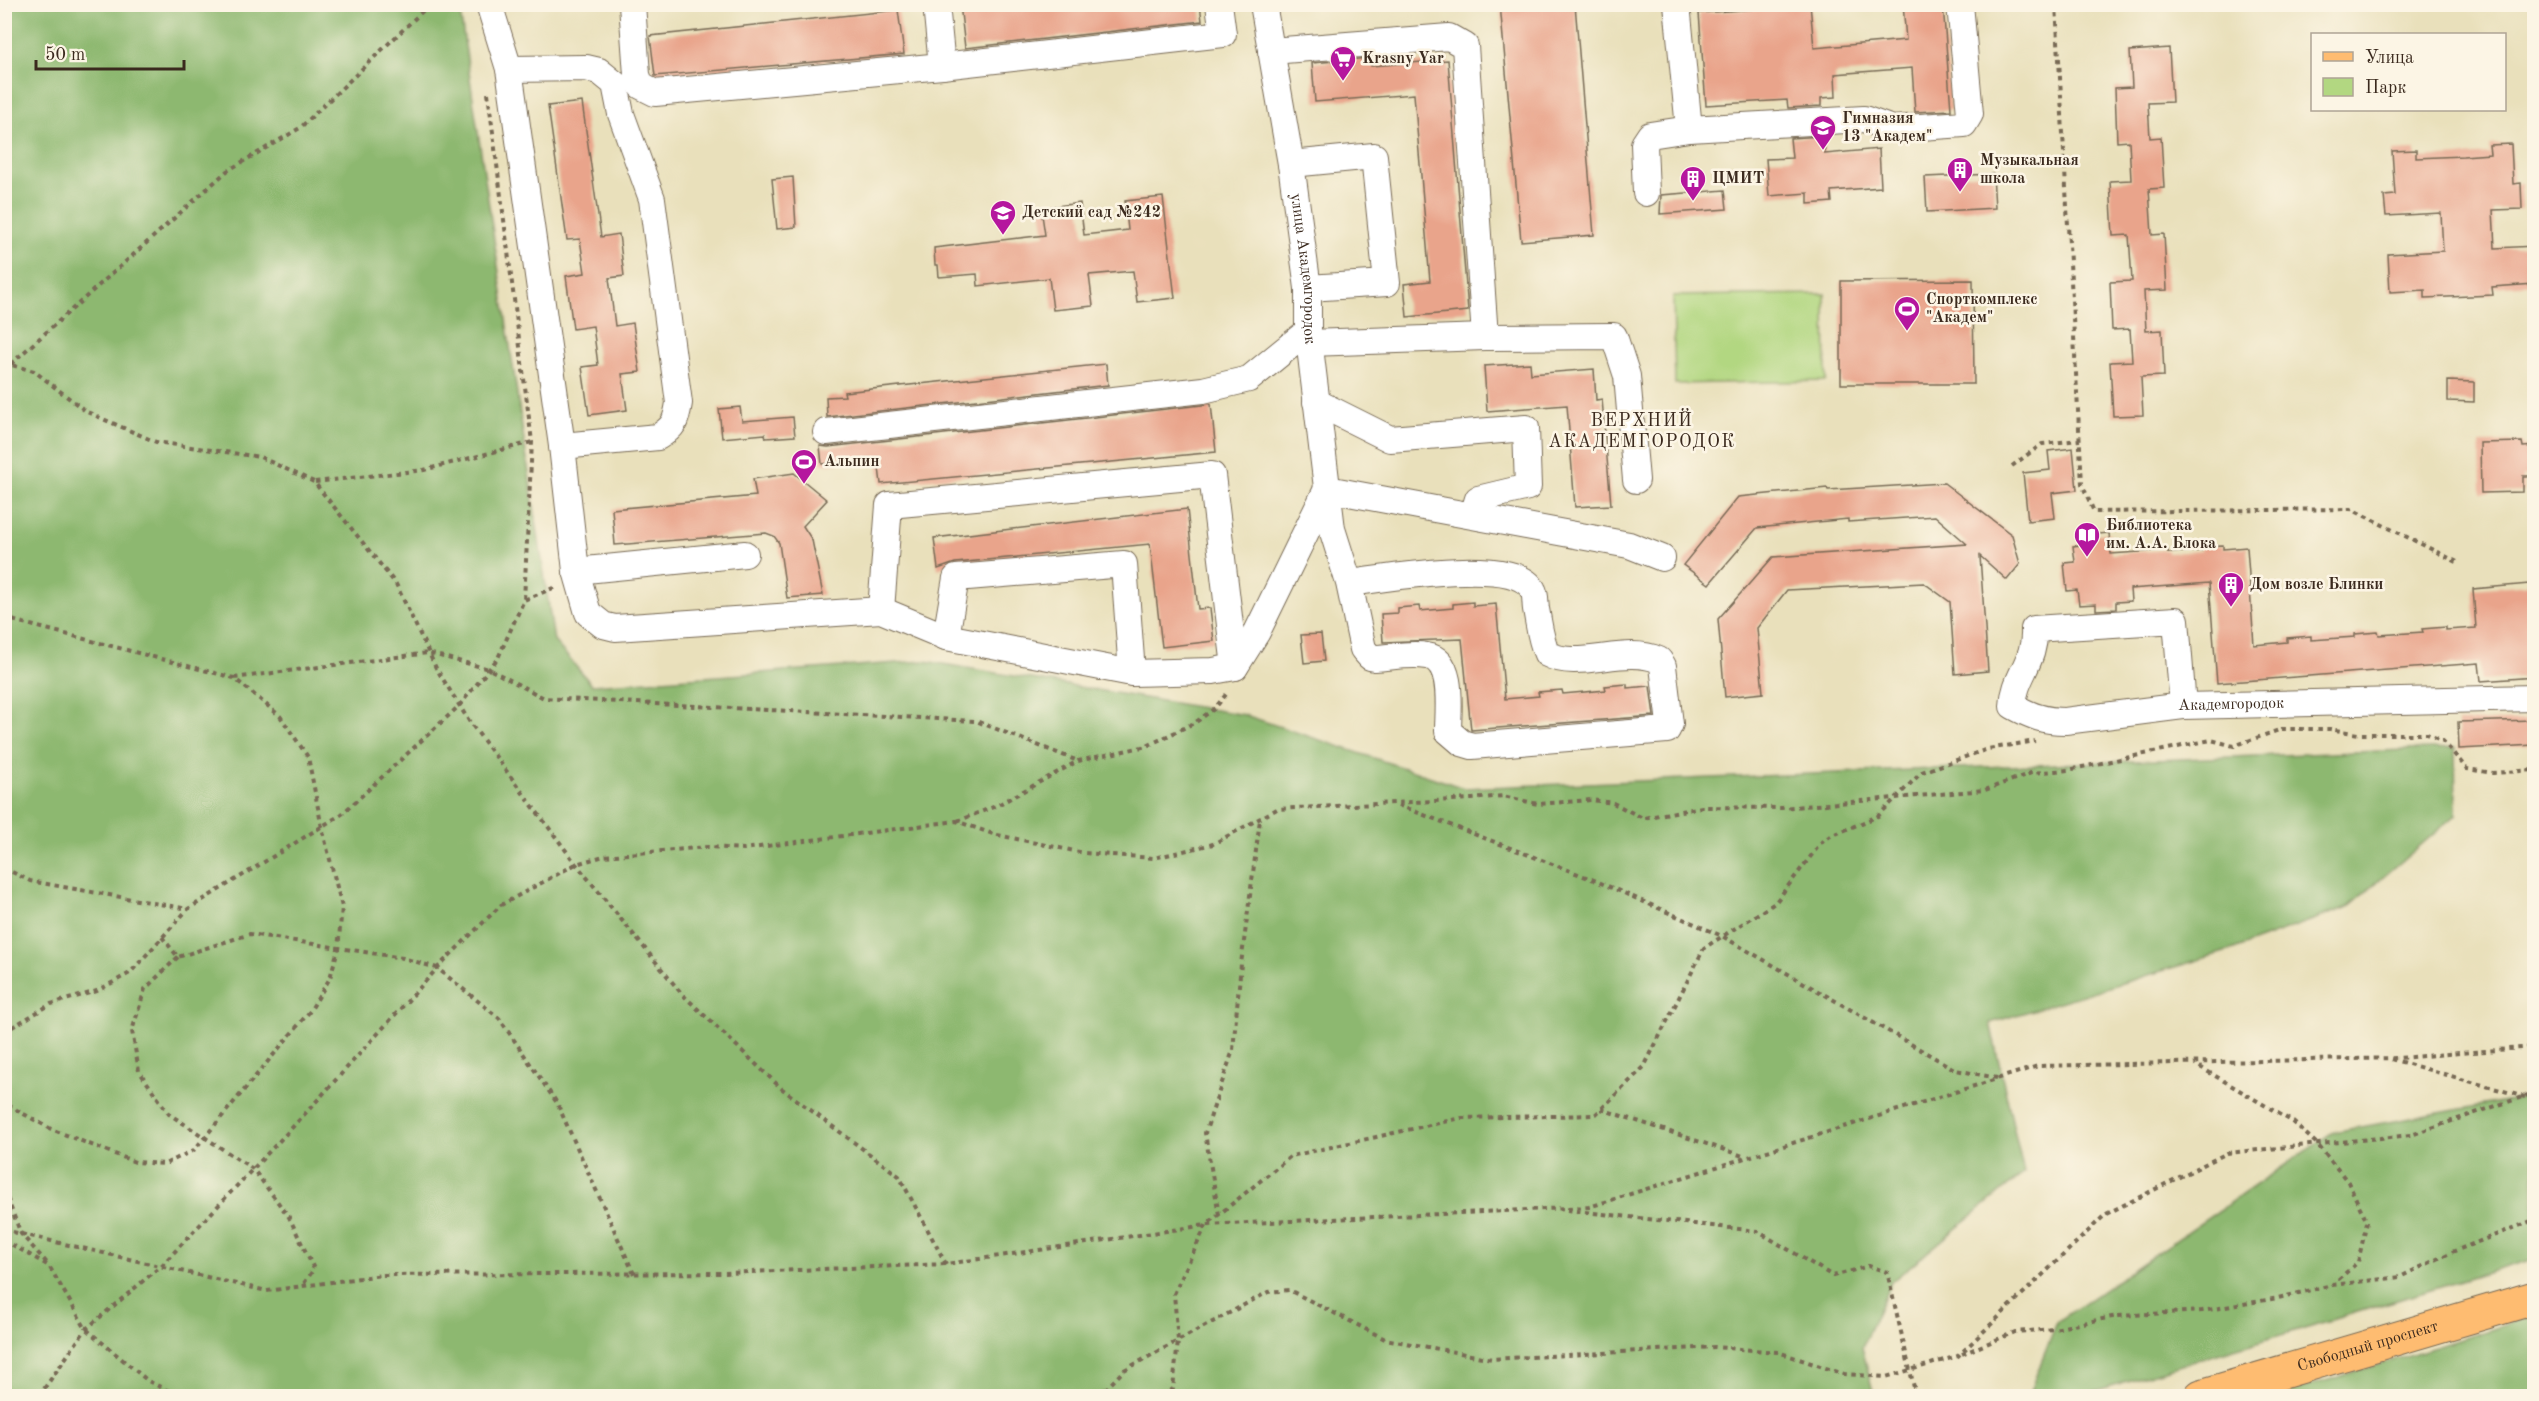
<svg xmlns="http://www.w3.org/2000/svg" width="2539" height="1401" font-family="'Old Standard TT',serif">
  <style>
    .green { fill: #b2d781; stroke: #768050; stroke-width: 1.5 }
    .forest { fill: #8db86f; stroke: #647146; stroke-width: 1.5 }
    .building { fill: #e9a48b }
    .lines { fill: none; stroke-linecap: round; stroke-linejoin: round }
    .minor-casing { stroke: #786a55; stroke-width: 28 }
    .major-casing { stroke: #786a55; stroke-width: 35 }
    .path { stroke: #786a55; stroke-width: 4; stroke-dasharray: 4.5 4.5; stroke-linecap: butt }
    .minor { stroke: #fff; stroke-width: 26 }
    .major { stroke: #febc71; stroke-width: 33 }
    .labels { text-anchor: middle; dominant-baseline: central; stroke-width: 5; stroke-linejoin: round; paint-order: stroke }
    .poi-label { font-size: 16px; font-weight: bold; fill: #3b2a1e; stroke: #fcf5e5; text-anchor: start }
    .street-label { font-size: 16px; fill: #3b2a1e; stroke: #fcf5e5 }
    .neighbourhood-label { font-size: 18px; letter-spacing: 1.5px; fill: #3b2a1e; stroke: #fcf5e5 }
  </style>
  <rect width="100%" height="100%" fill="#fcf5e5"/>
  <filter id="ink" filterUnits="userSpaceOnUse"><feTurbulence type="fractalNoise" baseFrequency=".0167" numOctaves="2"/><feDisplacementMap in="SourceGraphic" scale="12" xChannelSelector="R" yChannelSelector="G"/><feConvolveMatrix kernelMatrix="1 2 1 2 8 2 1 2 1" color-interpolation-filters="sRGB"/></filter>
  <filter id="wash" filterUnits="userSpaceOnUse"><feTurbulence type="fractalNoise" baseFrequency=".008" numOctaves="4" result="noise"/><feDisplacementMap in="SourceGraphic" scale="24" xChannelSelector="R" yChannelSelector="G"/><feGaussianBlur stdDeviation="1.35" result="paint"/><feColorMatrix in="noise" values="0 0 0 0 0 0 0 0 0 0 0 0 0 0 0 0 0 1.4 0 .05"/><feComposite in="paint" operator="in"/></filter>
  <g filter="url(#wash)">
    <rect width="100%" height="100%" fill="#e9e0bb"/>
    <!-- green -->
    <polygon class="green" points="1825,294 1826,381 1675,384 1673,296"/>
    <!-- forest -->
    <g class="forest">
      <polygon points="5,4 459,5 554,641 592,685 925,661 1245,715 1464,788 2455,748 2456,815 2348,907 2231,950 1990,1023 2024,1173 1891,1282 1862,1347 1874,1396 5,1396"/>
      <polygon points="2534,1096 2534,1259 2078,1396 2028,1396 2057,1322 2333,1132"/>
      <polygon points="2534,1315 2534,1396 2277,1396 2499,1327"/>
    </g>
    <g id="blocks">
      <!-- building -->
      <g class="building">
        <polygon points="960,4 1200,4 1202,21 965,48"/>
        <polygon points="1500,4 1575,4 1594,235 1521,241"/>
        <polygon points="1788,4 1810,4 1814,48 1906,40 1903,4 1943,4 1951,110 1915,112 1912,68 1835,74 1836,97 1821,98 1821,106 1788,108 1787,100 1706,105 1699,13 1788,7"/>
        <polygon points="898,10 904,54 655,76 650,36"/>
        <polygon points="2169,48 2172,102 2148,103 2150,138 2161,137 2164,188 2149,189 2152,235 2164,234 2167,290 2144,291 2146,331 2162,330 2164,376 2141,377 2143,415 2113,416 2110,362 2132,361 2130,329 2112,330 2110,282 2132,281 2129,235 2113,236 2110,181 2131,180 2129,141 2117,142 2115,88 2132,87 2130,51"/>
        <polygon points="1370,58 1371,66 1448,60 1468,311 1407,317 1404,284 1430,281 1414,94 1315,102 1312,63"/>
        <polygon points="582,102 601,237 619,234 624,276 609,278 615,326 633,323 640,372 622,374 627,410 589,415 582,367 598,365 593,326 573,329 566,276 585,273 580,239 567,240 548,106"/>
        <polygon points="1824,136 1825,154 1879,149 1881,187 1831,191 1832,202 1808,204 1808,193 1769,196 1766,159 1792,158 1790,138"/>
        <polygon points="2511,144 2513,184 2521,183 2522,209 2493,210 2495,248 2535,246 2535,284 2492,287 2493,295 2425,298 2425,290 2390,292 2388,254 2443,251 2441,213 2386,216 2384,196 2395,195 2392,151 2416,150 2416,158 2463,156 2490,154 2489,145"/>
        <polygon points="1993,174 1995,208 1927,212 1925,177"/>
        <polygon points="793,177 796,227 777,229 772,179"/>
        <polygon points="1725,190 1727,209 1660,214 1661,195"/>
        <polygon points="1163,197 1175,298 1137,302 1133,271 1089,275 1093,306 1053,310 1049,278 978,286 977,274 939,277 938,265 935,265 934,248 1045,235 1041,208 1080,203 1084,235 1128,230 1125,201"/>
        <polygon points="1973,280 1974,384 1841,384 1841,281"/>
        <polygon points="1530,363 1531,374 1594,369 1596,400 1602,399 1611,505 1575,507 1567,405 1487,411 1484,366"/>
        <polygon points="1106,364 1108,385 827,417 826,397 845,396 844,392"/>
        <polygon points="2448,381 2474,382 2474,402 2448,401"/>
        <polygon points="1211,404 1216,452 881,484 878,459 822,464 820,446 828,447"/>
        <polygon points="740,407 742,421 793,417 795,436 766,438 765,434 722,438 719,409"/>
        <polygon points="2522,442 2523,447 2535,446 2535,476 2523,476 2523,492 2481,493 2480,443"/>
        <polygon points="2073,448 2077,490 2052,493 2055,518 2028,521 2023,473 2050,470 2048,451"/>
        <polygon points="794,473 827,500 803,526 812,540 823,595 787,598 779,543 774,536 766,533 615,545 612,509 756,496 753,479"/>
        <polygon points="1944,483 2012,535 2020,564 2007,580 1980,556 1988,671 1955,674 1950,602 1924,583 1787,590 1757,628 1763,693 1725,697 1718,619 1773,557 1967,544 1935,516 1848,522 1848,519 1757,528 1709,584 1683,565 1738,497 1827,488 1828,490"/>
        <polygon points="1187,509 1198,609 1210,608 1214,641 1162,647 1150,544 955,563 938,569 934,538"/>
        <polygon points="2109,533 2111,554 2168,550 2168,553 2201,551 2201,546 2223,545 2223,549 2247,547 2254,645 2287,642 2287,638 2311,636 2311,640 2355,637 2355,634 2378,632 2379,635 2423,632 2422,629 2446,627 2446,630 2476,628 2473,589 2529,584 2535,643 2535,677 2481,681 2479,663 2217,683 2209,583 2130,589 2131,601 2116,602 2116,609 2096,610 2096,604 2079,605 2077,590 2067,591 2064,563 2075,562 2073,546 2088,544 2087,535"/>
        <polygon points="1473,602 1473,606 1496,604 1505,699 1539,696 1538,692 1562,690 1563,694 1606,690 1605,686 1627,684 1627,688 1650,686 1654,716 1471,730 1462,639 1383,642 1381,614 1398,613 1398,608 1419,606 1420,611 1453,608 1453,604"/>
        <polygon points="1321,634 1324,661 1304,663 1301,635"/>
        <polygon points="2535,720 2535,745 2459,749 2458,722"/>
      </g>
    </g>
  </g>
  <g filter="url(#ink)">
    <use href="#blocks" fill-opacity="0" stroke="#786a55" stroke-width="1.5"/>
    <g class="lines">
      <!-- minor casing -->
      <g class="minor-casing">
        <g id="minor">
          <polyline points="489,4 509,69 562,446 576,571 588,613 603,625 615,628 881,610 946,637 1132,673 1213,671 1235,667 1257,632 1327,489"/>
          <polyline points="632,4 637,75 641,86 655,93 942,66 1223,34 1219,4"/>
          <polyline points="936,4 942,66"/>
          <path id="s1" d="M1263,4L1291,164L1308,288V331L1332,529L1349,583L1363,649L1370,657L1375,658C1392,657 1411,653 1427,656C1455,660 1448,710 1448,731L1462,743L1472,746L1667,730L1670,724L1663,666L1659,660C1624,645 1579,671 1547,654C1540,639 1539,624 1536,609C1535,603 1536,595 1533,590C1515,554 1384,579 1349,583"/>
          <polyline points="1677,4 1689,129 1864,119 1892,129 1964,124 1970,114 1960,4"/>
          <polyline points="1271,51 1449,37 1465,46 1485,337 1309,343"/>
          <path d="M509,69L586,68L599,71L615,84L621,114L652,199L679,403C676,422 674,427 658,437L562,446"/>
          <polyline points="1291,164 1374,156 1387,283 1308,288"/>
          <polyline points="1646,193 1644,144 1650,135 1689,129"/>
          <polyline points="1485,337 1614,336 1627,376 1636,480"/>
          <polyline points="1316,402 1390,439 1526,428 1528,487 1478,499 1473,515"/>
          <polyline points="826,432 1203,390 1249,379 1308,331"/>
          <polyline points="1327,489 1629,545 1662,558"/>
          <polyline points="576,571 745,554"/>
          <polyline points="881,610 889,505 1212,475 1235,667"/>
          <polyline points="946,637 956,578 1124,564 1132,673"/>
          <path id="s2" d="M2183,706L2176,620L2034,629C2036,662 2014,676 2013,706C2031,716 2044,721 2065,721L2183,706L2534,698"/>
        </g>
      </g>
      <!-- major casing -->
      <g class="major-casing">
        <g id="major">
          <path id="s3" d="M2201,1396L2534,1298"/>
        </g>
      </g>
      <!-- path -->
      <g class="path">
        <polyline points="2056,4 2082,484 2094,512 2351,509 2459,563"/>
        <polyline points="488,93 532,442 524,600"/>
        <polyline points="4,363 34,371 87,412 156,442 260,457 314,482 396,584 436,668 469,721 576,864 682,994 781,1088 899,1176 946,1264"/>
        <polyline points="4,370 227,171 300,128 430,4"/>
        <polyline points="2012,466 2042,444 2080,440"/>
        <polyline points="315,482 424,470 532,442"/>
        <polyline points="4,618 234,678 280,716 308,757 322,828 342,907 338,949 330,978 310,1011 194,1150 165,1164 135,1162 51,1129 4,1103"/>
        <polyline points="234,678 428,653 489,669 544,698 976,721 1078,761"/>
        <polyline points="1398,805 1594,880 1722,936 1956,1070 1997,1078"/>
        <polyline points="957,821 996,806 1078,761 1147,746 1196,722 1215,708 1228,692"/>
        <polyline points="4,868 30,881 188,909"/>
        <polyline points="162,937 178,957 250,934 403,958 437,968 499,1018 557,1103 634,1274"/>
        <polyline points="178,957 145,989 132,1031 139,1071 169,1114 253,1169 289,1217 314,1269 302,1286"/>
        <polyline points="4,1032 51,1004 97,991 130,973 188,909 342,814 459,706 498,658 524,600 558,586"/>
        <polyline points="2391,1059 2525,1097"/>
        <polyline points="1601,1109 1746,1157"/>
        <polyline points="4,1190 21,1234 47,1263"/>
        <polyline points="1567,1210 1757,1231 1833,1276 1869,1266 1887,1272 1916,1396"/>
        <polyline points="1219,1215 1205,1133 1233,1050 1241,964 1260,820"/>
        <polyline points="4,1230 267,1291 382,1275 725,1273 946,1264 1206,1225 1589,1207 2038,1066 2399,1058 2534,1047"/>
        <polyline points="4,1240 49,1266 86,1329 148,1381 179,1396"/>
        <polyline points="2332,1285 2400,1277 2452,1252 2534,1220"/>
        <polyline points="1962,1354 2015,1332 2054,1329 2117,1316 2202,1311 2278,1298 2332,1285 2358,1262 2367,1222 2348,1182 2317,1144 2293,1122 2195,1064"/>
        <polyline points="39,1396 86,1329 161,1266 303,1116 443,962 501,905 576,864 604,856 708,847 744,849 956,821 993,834 1084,853 1154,858 1213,844 1277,809 1472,799 1503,796 1538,804 1591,800 1613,803 1643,818 1702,807 1782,808 1985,790 2031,773 2068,770 2211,740 2234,746 2282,729 2330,729 2358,734 2427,734 2443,741 2467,769 2493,773 2534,770"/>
        <polyline points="1099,1396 1124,1370 1268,1292 1289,1290 1385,1339 1492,1359 1715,1347 1778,1352 1844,1374 1886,1377 1958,1356 2106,1214 2227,1153 2411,1135 2534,1093"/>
        <polyline points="1162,1396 1173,1389 1178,1341 1174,1294 1206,1225 1291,1156 1461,1118 1595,1115 1644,1067 1704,948 1775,903 1824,839 1878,816 1922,772 1988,749 2035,741"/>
      </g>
      <!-- minor -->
      <use href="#minor" class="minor"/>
      <!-- major -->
      <use href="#major" class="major"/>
    </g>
  </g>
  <!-- icons -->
  <defs>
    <g id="supermarket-pin" transform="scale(1.35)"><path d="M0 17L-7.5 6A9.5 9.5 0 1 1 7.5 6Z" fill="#b5179e" stroke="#fcf5e5"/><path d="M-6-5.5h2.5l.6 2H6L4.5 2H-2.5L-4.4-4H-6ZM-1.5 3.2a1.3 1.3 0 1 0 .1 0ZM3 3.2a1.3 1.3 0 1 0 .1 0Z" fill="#fff"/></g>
    <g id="school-pin" transform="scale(1.35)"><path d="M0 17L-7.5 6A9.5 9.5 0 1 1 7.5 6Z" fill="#b5179e" stroke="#fcf5e5"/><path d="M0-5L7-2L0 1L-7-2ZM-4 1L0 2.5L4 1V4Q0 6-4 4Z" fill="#fff"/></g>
    <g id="building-pin" transform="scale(1.35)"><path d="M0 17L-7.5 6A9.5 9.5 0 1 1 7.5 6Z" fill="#b5179e" stroke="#fcf5e5"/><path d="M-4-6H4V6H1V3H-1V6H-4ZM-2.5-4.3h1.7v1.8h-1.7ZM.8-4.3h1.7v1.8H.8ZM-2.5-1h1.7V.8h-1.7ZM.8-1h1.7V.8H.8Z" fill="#fff"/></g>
    <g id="stadium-pin" transform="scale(1.35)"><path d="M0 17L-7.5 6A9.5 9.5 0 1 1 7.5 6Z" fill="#b5179e" stroke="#fcf5e5"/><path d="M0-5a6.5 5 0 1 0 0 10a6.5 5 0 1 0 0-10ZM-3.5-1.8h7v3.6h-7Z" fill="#fff"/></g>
    <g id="library-pin" transform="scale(1.35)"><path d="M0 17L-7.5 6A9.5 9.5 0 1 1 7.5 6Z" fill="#b5179e" stroke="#fcf5e5"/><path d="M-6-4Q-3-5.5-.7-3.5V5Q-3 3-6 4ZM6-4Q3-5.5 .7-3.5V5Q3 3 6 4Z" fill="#fff"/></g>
  </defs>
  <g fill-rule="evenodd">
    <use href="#supermarket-pin" x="1343" y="59"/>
    <use href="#school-pin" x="1823" y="128"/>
    <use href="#building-pin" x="1960" y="170"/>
    <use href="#building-pin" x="1693" y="179"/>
    <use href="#school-pin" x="1003" y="213"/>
    <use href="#stadium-pin" x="1907" y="309"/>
    <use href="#stadium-pin" x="804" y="462"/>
    <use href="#library-pin" x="2087" y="535"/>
    <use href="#building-pin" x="2231" y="585"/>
  </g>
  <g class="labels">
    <!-- poi labels -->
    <g class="poi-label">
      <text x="1362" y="59">Krasny Yar</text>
      <text x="1842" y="119">Гимназия<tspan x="1842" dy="18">13 "Академ"</tspan></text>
      <text x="1980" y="161">Музыкальная<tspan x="1980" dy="18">школа</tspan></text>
      <text x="1712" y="179">ЦМИТ</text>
      <text x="1022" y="213">Детский сад №242</text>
      <text x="1926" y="300">Спорткомплекс<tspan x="1926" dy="18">"Академ"</tspan></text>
      <text x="824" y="462">Альпин</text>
      <text x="2106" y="526">Библиотека<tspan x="2106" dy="18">им. А.А. Блока</tspan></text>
      <text x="2250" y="585">Дом возле Блинки</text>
    </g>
    <!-- street labels -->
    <g class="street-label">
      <text stroke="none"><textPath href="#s1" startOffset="268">улица Академгородок</textPath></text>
      <text stroke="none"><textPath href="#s2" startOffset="531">Академгородок</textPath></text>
      <text stroke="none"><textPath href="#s3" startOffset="174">Свободный проспект</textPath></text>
    </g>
    <!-- neighbourhood labels -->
    <g class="neighbourhood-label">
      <text x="1642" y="421">ВЕРХНИЙ<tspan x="1642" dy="21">АКАДЕМГОРОДОК</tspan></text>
    </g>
  </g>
  <!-- margin -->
  <rect width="2539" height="1401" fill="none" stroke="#fcf5e5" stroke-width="24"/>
  <!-- legend -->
  <rect x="2311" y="33" width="195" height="78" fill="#fcf5e5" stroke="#afa495" stroke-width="1.5"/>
  <rect x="2323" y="52" width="30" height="9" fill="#febc71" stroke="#afa495" stroke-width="1.5"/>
  <text x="2365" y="63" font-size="18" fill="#3b2a1e">Улица</text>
  <rect x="2323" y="78" width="30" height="18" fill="#b2d781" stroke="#afa495" stroke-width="1.5"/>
  <text x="2365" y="93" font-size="18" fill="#3b2a1e">Парк</text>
  <!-- scale -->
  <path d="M36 60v9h148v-9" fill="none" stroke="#3b2a1e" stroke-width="3"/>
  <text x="45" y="60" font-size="18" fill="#3b2a1e" stroke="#fcf5e5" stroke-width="4.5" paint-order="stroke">50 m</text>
</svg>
